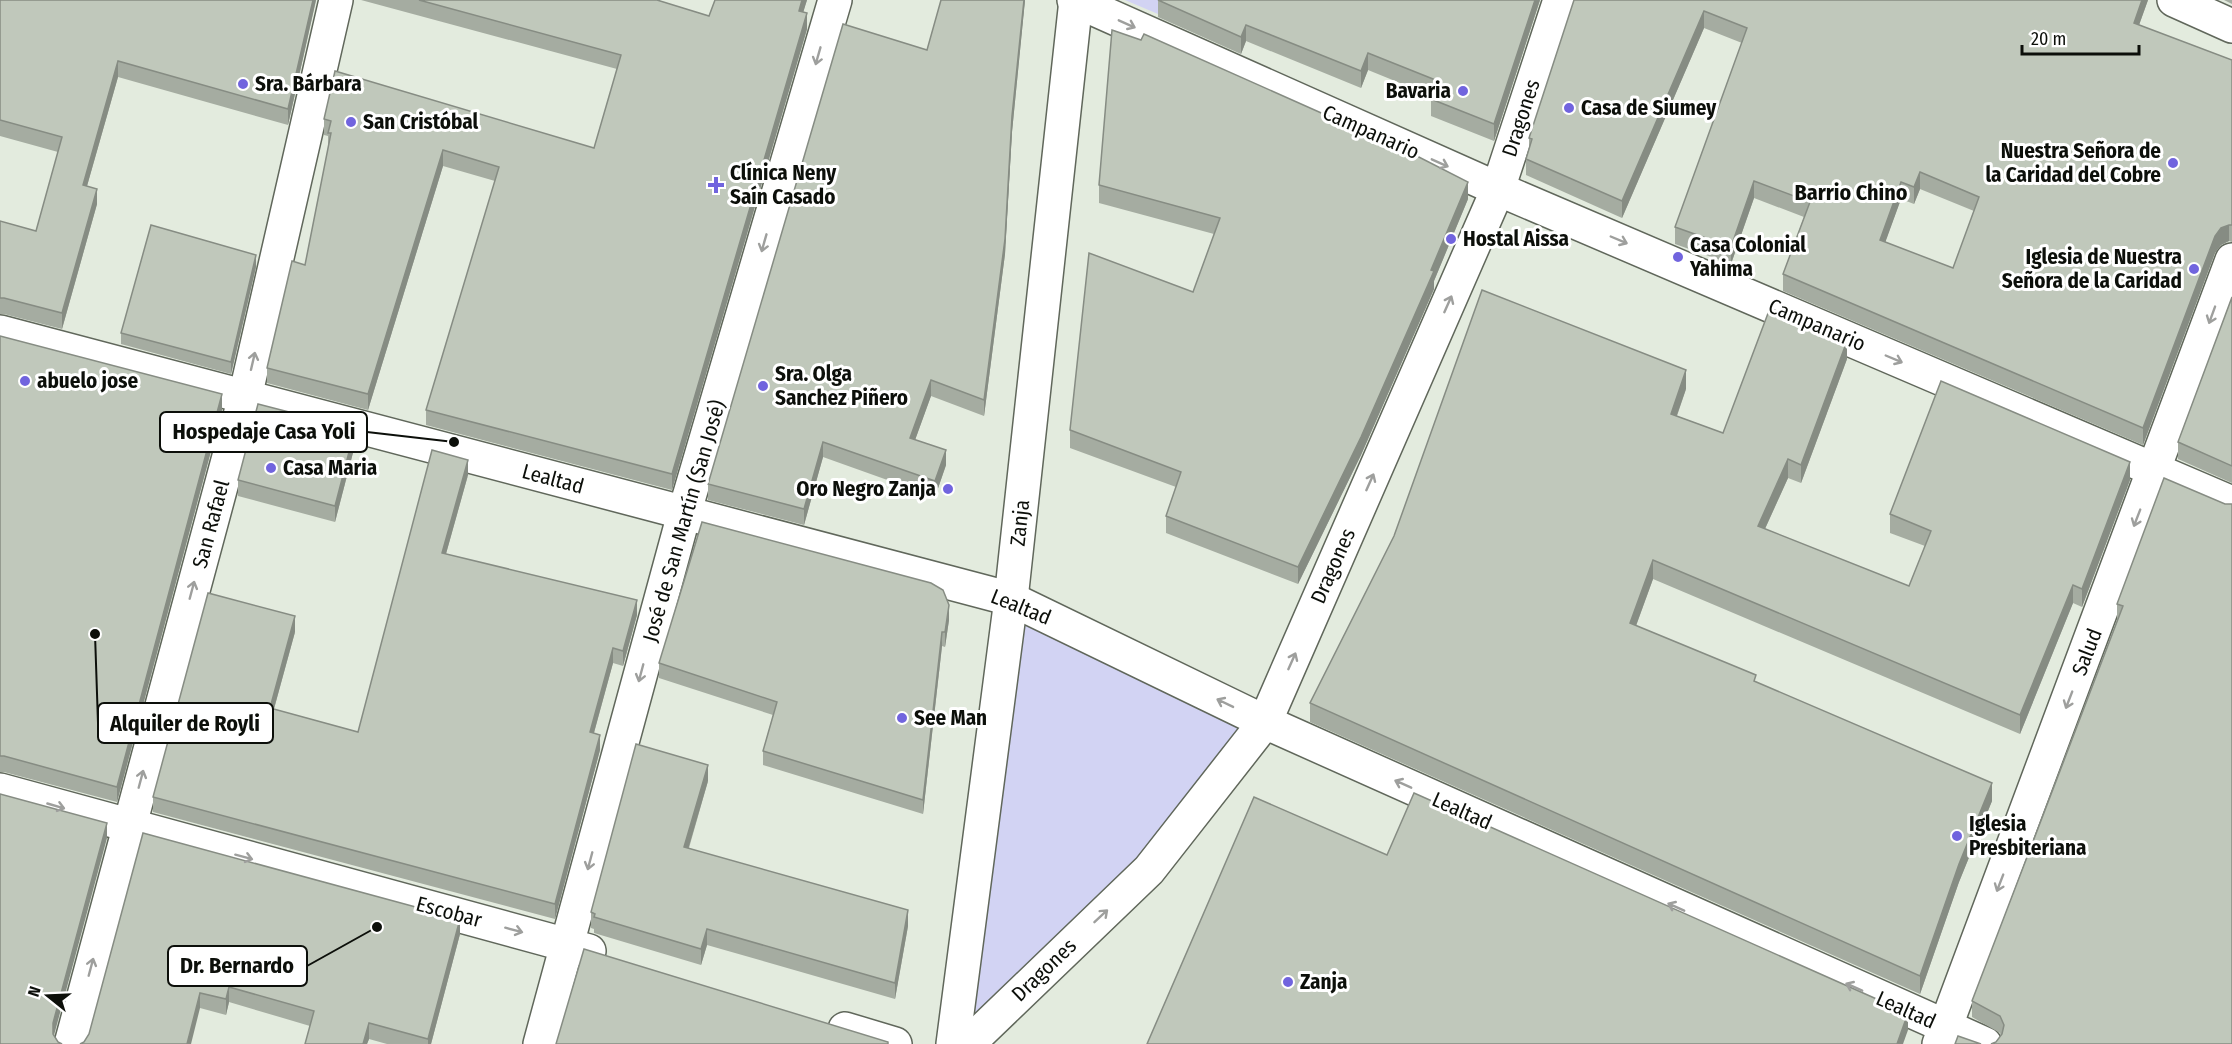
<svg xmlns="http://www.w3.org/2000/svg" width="2232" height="1044" font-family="'Fira Sans Condensed',sans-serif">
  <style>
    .green { fill: #d2d3f3 }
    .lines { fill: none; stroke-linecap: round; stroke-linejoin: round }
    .minor-casing { stroke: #60675b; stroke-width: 36 }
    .major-casing { stroke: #60675b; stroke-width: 36 }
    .minor { stroke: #fff; stroke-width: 33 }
    .major { stroke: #fff; stroke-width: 33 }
    .wall { fill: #a5aca1; fill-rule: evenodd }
    .shaded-wall { fill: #868c83 }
    .building { fill: #c0c8bb; stroke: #868c83; stroke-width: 1.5; fill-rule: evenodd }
    .oneway { stroke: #9e9f9d }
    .poi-dot { fill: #7164de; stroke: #fff; stroke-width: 2 }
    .labels { text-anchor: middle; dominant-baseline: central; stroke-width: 6; stroke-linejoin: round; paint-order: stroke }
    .poi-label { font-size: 21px; font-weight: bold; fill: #0c0f0a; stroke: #fff; text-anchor: start }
    .street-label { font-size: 21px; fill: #0c0f0a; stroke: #fff }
    .neighbourhood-label { font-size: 22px; font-weight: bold; fill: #0c0f0a; stroke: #fff }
    .leader { fill: none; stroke: #0c0f0a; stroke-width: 2 }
    .callout-dot { fill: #0c0f0a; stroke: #fff; stroke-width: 2 }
    .callout { fill: #fff; stroke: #0c0f0a; stroke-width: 2 }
    .callout-label { font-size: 22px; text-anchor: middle; font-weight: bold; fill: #0c0f0a }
  </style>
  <rect width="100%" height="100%" fill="#e3ebde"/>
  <!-- green -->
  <g class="green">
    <polygon points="1125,0 1164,0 1158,14"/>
    <polygon points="1011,599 1265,722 968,1044"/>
  </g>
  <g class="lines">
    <!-- minor casing -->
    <g class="minor-casing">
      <g id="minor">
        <polyline points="1074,0 1498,189 2232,503"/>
        <polyline points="2174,0 2232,26"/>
        <polyline points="0,332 1011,599 1265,722 1985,1044"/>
        <polyline points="0,790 589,951"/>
        <polyline points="845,1029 895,1044"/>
        <polyline points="71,1044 245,397 336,0"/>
        <polyline points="540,1044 684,514 835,0"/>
        <polyline points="968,1044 1149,870 1265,722 1498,189 1560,0"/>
        <polyline points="1939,1044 2232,260"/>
      </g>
    </g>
    <!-- major casing -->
    <g class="major-casing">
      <polyline id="major" points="953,1044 1011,599 1076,0"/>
    </g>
    <!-- minor -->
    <use href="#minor" class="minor"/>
    <!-- major -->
    <use href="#major" class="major"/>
  </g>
  <!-- wall -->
  <g class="wall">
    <polygon points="0,0 316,0 288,125 118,77 87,186 97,204 62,329 4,314 0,314 0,221 36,231 58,152 0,136"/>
    <polygon points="361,0 657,0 709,16 715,0 807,0 803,12 807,29 672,490 426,425 426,410 495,181 443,166 368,410 267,383 267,368 305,265 328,148 328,136 324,135 324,119 594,148 617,69"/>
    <polygon points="941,0 1025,0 1012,132 1005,254 984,416 931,396 915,440 946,465 935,497 823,457 804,525 708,500 708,484 927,50"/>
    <polygon points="1158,0 1540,0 1494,141 1431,116 1431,99 1432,96 1368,70 1361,88 1246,41 1241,54 1158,17"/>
    <path d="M1574,0H2148L2139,25L2232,60V242L2229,241L2221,245L2215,253L2143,445L1783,291V274L1804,217L1754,198L1731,264L1675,244V227L1742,43L1704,28L1622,218L1526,175V159L1529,148V138ZM1920,189L1974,211L1953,268L1885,242L1901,199L1914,204Z"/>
    <polygon points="2224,0 2232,0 2232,4"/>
    <polygon points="1099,185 1468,199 1434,281 1434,289 1361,455 1298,584 1166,533 1166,516 1176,487 1070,448 1070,430 1193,292 1214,234 1099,203"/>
    <polygon points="256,267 231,374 121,344 121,333"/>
    <polygon points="2232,297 2232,483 2178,459 2178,442"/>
    <polygon points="0,336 222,410 117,802 4,772 0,772"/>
    <polygon points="1847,359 1801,483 1788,478 1765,529 1909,586 1925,546 1890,533 1890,514 2130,480 2082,607 2073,603 2020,734 1653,579 1636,626 1756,682 1992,801 1959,882 1920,994 1310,722 1310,703 1686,389 1677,416 1723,433"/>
    <polygon points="355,445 335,522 238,496 238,480"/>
    <polygon points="468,475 446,554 637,615 623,666 613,663 594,733 600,750 555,919 153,812 153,797 295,632 274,709 358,732"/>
    <polygon points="2225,504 2232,1044 1996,1042 2001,1036 2000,1033 1972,1017 1972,1001 2117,620 2117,604"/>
    <polygon points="949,620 945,647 942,646 923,814 763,765 763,751 773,715 659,678 659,663"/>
    <polygon points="708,781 689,848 908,926 895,999 707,945 701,965 594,933 594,929 591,928 591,912"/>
    <polygon points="143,833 460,934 431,1044 387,1044 369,1039 367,1044 305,1044 310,1026 229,1002 226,1015 200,1008 84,1042 89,1034"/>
  </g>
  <!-- shaded-wall -->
  <g class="shaded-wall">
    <polygon points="313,0 316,0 288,125 288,109"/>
    <polygon points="802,0 807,0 799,26 799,11"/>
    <polygon points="1024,0 1025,0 1012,132 1005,254 984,416 984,400"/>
    <polygon points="1535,0 1540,0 1494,141 1494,124"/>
    <polygon points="2142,0 2148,0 2134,39 2134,23"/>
    <polygon points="1704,11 1704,28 1622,218 1622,201"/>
    <polygon points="807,13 807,29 672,490 672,474"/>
    <polygon points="1246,25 1246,41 1241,54 1241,37"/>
    <polygon points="1368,53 1368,70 1361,88 1361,71"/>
    <polygon points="118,61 118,77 83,200 83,185"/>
    <polygon points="443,150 443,166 368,410 368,394"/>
    <polygon points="1920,172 1920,189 1914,204 1914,187"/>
    <polygon points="1754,181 1754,198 1731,264 1731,247"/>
    <polygon points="1468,182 1468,199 1434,281 1434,289 1361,455 1298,584 1298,567 1431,270"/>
    <polygon points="1901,182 1901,199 1880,257 1880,240"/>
    <polygon points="97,189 97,204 62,329 62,313"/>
    <polygon points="2229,225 2229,241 2221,245 2215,253 2143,445 2143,428 2215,236 2221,228"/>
    <polygon points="256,255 256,267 231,374 231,362"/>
    <polygon points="1847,341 1847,359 1801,483 1801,465"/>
    <polygon points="1686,370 1686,389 1671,432 1671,414"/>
    <polygon points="931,380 931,396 910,454 910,438"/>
    <polygon points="222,394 222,410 117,802 117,787"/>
    <polygon points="355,429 355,445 335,522 335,506"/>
    <polygon points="823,442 823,457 804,525 804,509"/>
    <polygon points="946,450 946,465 935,497 935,481"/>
    <polygon points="1788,459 1788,478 1758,544 1758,526"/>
    <polygon points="468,460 468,475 442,568 442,553"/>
    <polygon points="2130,462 2130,480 2082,607 2082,589"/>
    <polygon points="1653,560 1653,579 1630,642 1630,623"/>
    <polygon points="2073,585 2073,603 2020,734 2020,715"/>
    <polygon points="637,600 637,615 623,666 623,651"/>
    <polygon points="949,605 949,620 945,647 945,632"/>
    <polygon points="295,616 295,632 270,723 270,708"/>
    <polygon points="942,632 942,646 923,814 923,800"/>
    <polygon points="613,648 613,663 590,747 590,732"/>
    <polygon points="600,735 600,750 555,919 555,904"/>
    <polygon points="708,765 708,781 684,863 684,847"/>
    <polygon points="1992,783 1992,801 1959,882 1920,994 1920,976 1959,864"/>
    <polygon points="107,823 107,838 53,1039 53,1023"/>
    <polygon points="908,910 908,926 895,999 895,983"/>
    <polygon points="460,919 460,934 431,1044 428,1044 428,1039"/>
    <polygon points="707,929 707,945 701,965 701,949"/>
    <polygon points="229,987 229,1002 226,1015 226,999"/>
    <polygon points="200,993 200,1008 191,1044 187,1044"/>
    <polygon points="1908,1013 1908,1030 1903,1044 1897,1044"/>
    <polygon points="369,1023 369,1039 367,1044 363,1044"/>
  </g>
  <!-- building -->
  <g class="building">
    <polygon points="0,0 313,0 288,109 118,61 83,185 97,189 62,313 4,298 0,298 0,221 36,231 62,137 0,120"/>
    <polygon points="419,0 657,0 709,16 715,0 802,0 799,11 807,13 672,474 426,410 499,167 443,150 368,394 267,368 292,261 305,265 331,133 328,133 331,121 324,119 335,71 594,148 621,55"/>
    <polygon points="941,0 1024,0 1012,116 1005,239 984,400 931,380 910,438 946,450 935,481 823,442 804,509 708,484 843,24 927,50"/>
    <polygon points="1158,0 1535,0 1494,124 1431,99 1438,81 1368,53 1361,71 1246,25 1241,37"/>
    <path d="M1574,0H2142L2134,23L2232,60V225H2229L2221,228L2215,236L2143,428L1783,274L1810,202L1754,181L1731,247L1675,227L1747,28L1704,11L1622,201L1526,159L1532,139L1529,138ZM1920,172L1979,197L1953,268L1880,240L1901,182L1914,187Z"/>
    <polygon points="1112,30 1141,40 1144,34 1411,153 1468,182 1431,270 1434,271 1361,437 1298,567 1166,516 1181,472 1070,430 1089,253 1193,292 1220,218 1099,185"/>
    <polygon points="151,225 256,255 231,362 121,333"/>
    <polygon points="1482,290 1686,370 1671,414 1723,433 1770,308 1847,341 1801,465 1788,459 1758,526 1909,586 1931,531 1890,514 1941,381 2130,462 2082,589 2073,585 2020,715 1653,560 1630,623 1756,675 1754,681 1992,783 1959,864 1920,976 1310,703 1394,536"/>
    <polygon points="2232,297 2232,466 2178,442"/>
    <polygon points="0,336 222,394 117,787 4,756 0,756"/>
    <polygon points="258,404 355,429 335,506 238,480"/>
    <polygon points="432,450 468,460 442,553 637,600 623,651 613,648 590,732 600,735 555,904 153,797 208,593 295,616 270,708 358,732"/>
    <polygon points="2164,478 2225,504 2232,504 2232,1044 1991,1044 1996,1042 2002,1034 2004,1025 2000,1016 1972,1001 2123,606 2117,604"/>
    <polygon points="702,522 931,583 943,590 949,605 945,632 942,632 923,800 763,751 777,702 659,663"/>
    <polygon points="636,744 708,765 684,847 908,910 895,983 707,929 701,949 594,917 595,914 591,912"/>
    <polygon points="1414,793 1908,1013 1897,1044 1147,1044 1254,797 1387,855"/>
    <polygon points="0,794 107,823 53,1023 53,1034 58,1042 62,1044 0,1044"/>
    <polygon points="143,833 460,919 428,1039 369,1023 363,1044 305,1044 314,1011 229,987 226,999 200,993 187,1044 80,1044 84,1042 89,1034"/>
    <polygon points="584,949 888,1042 888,1044 556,1044"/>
    <polygon points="1958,1036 1981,1044 1955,1044"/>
  </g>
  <!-- one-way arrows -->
  <defs><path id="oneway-shaft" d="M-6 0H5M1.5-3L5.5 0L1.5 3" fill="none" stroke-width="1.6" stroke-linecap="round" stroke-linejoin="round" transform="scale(1.5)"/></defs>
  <g class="oneway">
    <use href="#oneway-shaft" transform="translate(1127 24) rotate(24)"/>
    <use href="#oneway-shaft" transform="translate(818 56) rotate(106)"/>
    <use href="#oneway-shaft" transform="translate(1440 163) rotate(24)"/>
    <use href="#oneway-shaft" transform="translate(1619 240) rotate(23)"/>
    <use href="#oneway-shaft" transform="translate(764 243) rotate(106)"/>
    <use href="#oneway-shaft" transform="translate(1448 304) rotate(-66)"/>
    <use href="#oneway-shaft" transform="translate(2212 315) rotate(110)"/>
    <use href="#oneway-shaft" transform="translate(1894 359) rotate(23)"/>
    <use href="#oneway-shaft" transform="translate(253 361) rotate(-77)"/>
    <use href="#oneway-shaft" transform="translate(1370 482) rotate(-66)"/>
    <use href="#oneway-shaft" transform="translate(2137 518) rotate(111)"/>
    <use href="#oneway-shaft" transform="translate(192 590) rotate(-75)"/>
    <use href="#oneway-shaft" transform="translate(1292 661) rotate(-66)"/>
    <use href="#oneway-shaft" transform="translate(641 673) rotate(105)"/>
    <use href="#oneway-shaft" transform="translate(2069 700) rotate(111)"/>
    <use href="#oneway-shaft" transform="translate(1225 703) rotate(-154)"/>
    <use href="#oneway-shaft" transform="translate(141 779) rotate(-75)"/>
    <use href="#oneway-shaft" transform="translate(1403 784) rotate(-156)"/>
    <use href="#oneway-shaft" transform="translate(56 806) rotate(16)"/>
    <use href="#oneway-shaft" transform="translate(244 857) rotate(15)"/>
    <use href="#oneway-shaft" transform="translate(590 861) rotate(105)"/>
    <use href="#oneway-shaft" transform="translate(2000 883) rotate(111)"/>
    <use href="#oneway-shaft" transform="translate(1676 907) rotate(-156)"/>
    <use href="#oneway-shaft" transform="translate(1101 916) rotate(-43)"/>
    <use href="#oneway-shaft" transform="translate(514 930) rotate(15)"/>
    <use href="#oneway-shaft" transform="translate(91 967) rotate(-75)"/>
    <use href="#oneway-shaft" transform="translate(1854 987) rotate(-156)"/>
  </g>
  <!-- markers -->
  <g class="poi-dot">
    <circle cx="243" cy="84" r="6"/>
    <circle cx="1463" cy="91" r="6"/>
    <circle cx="1569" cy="108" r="6"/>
    <circle cx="351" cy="122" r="6"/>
    <circle cx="2173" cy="163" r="6"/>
    <path d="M713 176h6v6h6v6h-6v6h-6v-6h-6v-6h6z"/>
    <circle cx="1451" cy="239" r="6"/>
    <circle cx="1678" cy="257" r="6"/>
    <circle cx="2194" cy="269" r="6"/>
    <circle cx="25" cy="381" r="6"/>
    <circle cx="763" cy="386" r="6"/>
    <circle cx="271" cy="468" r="6"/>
    <circle cx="948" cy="489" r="6"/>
    <circle cx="902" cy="718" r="6"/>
    <circle cx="1957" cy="836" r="6"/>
    <circle cx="1288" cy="982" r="6"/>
  </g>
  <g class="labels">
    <!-- poi labels -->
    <g class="poi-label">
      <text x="255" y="84">Sra. Bárbara</text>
      <text x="1451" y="91" text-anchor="end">Bavaria</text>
      <text x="1581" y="108">Casa de Siumey</text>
      <text x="363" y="122">San Cristóbal</text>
      <text x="2161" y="151" text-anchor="end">Nuestra Señora de<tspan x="2161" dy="24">la Caridad del Cobre</tspan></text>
      <text x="730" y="173">Clínica Neny<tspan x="730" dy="24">Saín Casado</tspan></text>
      <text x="1463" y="239">Hostal Aissa</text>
      <text x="1690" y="245">Casa Colonial<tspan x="1690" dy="24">Yahima</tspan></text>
      <text x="2182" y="257" text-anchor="end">Iglesia de Nuestra<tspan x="2182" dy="24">Señora de la Caridad</tspan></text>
      <text x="775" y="374">Sra. Olga<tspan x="775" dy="24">Sanchez Piñero</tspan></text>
      <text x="37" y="381">abuelo jose</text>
      <text x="283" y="468">Casa Maria</text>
      <text x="936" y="489" text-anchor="end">Oro Negro Zanja</text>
      <text x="914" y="718">See Man</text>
      <text x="1969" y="824">Iglesia<tspan x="1969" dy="24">Presbiteriana</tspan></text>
      <text x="1300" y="982">Zanja</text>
    </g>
    <!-- street labels -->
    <g class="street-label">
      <text transform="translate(1521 118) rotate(-72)">Dragones</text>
      <text transform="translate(1371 132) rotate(24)">Campanario</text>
      <text transform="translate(1817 325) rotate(23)">Campanario</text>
      <text transform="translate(553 479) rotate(15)">Lealtad</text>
      <text transform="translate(684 521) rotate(-74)">José de San Martín (San José)</text>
      <text transform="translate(1020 523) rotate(-84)">Zanja</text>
      <text transform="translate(211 524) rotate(-75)">San Rafael</text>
      <text transform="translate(1333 566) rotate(-66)">Dragones</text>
      <text transform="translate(1021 607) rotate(22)">Lealtad</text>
      <text transform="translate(2087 652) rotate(-69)">Salud</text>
      <text transform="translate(1462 811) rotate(24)">Lealtad</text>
      <text transform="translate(449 912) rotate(15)">Escobar</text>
      <text transform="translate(1044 970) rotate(-44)">Dragones</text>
      <text transform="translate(1906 1010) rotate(24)">Lealtad</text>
    </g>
    <!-- neighbourhood labels -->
    <g class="neighbourhood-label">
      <text x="1851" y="192">Barrio Chino</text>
    </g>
  </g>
  <!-- callouts -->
  <path class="leader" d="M454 442L367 432M95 634L98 723M377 927L307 966"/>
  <g class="callout-dot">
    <circle cx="454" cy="442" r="6"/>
    <circle cx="95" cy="634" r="6"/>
    <circle cx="377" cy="927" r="6"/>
  </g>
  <g class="callout">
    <rect x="160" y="412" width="207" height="40" rx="6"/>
    <rect x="98" y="703" width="175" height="40" rx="6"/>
    <rect x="168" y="946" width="139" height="40" rx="6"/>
  </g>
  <g class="callout-label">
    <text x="264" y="439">Hospedaje Casa Yoli</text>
    <text x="185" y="731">Alquiler de Royli</text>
    <text x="237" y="973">Dr. Bernardo</text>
  </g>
  <!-- north arrow -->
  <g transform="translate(48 996) rotate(288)" stroke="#ffffff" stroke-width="4.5" paint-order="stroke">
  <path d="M0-4.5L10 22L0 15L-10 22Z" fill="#0c0f0a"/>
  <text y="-9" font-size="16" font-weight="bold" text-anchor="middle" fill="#0c0f0a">N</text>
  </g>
  <!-- scale -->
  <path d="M2022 45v9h117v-9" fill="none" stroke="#0c0f0a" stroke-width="3"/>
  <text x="2031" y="45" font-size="18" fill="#0c0f0a" stroke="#ffffff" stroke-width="4.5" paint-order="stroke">20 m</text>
</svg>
